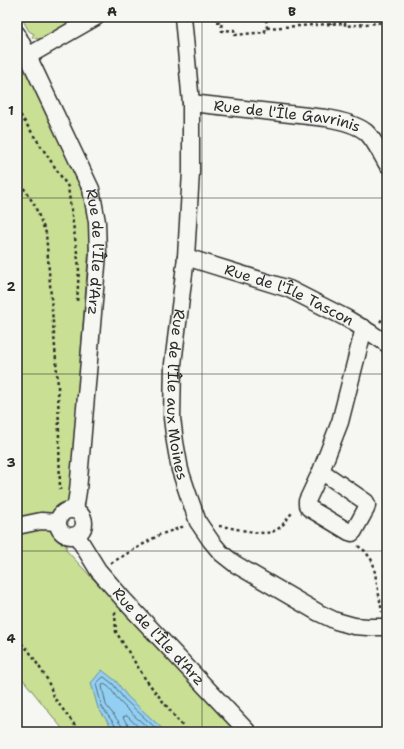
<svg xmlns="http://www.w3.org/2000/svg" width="404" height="749" font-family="'Shantell Sans',sans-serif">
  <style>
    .green { fill: #c8df94; stroke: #7a8560 }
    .water { fill: #92cff2; stroke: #698da2 }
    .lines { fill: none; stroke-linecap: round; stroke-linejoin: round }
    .shore { stroke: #546d7b; stroke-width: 1 }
    .minor-casing { stroke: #2b2b2b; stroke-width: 19 }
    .path { stroke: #2b2b2b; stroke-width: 2.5; stroke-dasharray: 3 3; stroke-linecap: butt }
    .minor { stroke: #f6f6f2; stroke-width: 16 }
    .grid { fill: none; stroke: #2b2b2b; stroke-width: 1; stroke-opacity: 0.55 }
    .labels { text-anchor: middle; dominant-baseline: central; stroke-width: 4; stroke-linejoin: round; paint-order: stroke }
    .street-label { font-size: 15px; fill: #2b2b2b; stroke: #f6f6f2 }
    .neatline { fill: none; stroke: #2b2b2b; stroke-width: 1.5 }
    .grid-label { font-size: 13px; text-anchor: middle; font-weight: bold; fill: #2b2b2b }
  </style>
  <rect width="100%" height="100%" fill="#f6f6f2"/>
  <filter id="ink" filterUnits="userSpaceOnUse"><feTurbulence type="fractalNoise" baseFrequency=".025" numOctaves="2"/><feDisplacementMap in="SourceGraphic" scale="8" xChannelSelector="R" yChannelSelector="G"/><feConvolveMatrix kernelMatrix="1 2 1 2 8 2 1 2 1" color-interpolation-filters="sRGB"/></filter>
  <g filter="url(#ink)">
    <!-- green -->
    <g class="green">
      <polygon points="21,17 80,17 42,39 37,39 32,37 34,34 29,31"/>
      <polygon points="17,53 78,170 91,219 66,550 236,732 65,732 17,672"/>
    </g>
    <!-- water -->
    <polygon class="water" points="102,670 116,681 127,696 166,732 115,732 98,708 91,683"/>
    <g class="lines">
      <!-- shore -->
      <g class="shore">
        <polyline points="118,732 117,728 102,707 96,684 103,677 104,677 113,684 124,699 160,732"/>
        <path d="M123,732L122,726L106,705L102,686L103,684C111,686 114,695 120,702C130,713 142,722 153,732"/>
        <polyline points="129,732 128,725 123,718 125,716 127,716 144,732"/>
      </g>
      <!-- minor casing -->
      <g class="minor-casing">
        <g id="minor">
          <path id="s1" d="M183,17L191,103V172L186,257L173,364L172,418L175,442L180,470L188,494L198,522L211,541L221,553L235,564L319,613L336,621L354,626L368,627H387"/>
          <path id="s2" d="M17,34L28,56L91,189L97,222L98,254L78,491L75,510"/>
          <polyline points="28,56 96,17"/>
          <path id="s3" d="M191,103L326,118C338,120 356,124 366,132C374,139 381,154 387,164"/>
          <path id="s4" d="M186,257L289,289L346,318L371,333L387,344"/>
          <polyline points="321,471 366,502 367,505 366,509 354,531 352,533 349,532 309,508 307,505 307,501 321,471 340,422 364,328"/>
          <circle cx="71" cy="523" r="13"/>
          <polyline points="17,526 41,521 57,522"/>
          <path id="s5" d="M77,536L98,570L124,600L248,732"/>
        </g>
      </g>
      <!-- path -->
      <g class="path">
        <polyline points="216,17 216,22 221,22 222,31 234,30 235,35 265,32 265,28 267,28 266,17"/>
        <polyline points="331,17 331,24"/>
        <polyline points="377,17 378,23"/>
        <polyline points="267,28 345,23 345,26 387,22"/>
        <polyline points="17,110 68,187 79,267 77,303"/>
        <polyline points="17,178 34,204 46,233 58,386 60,490"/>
        <polyline points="380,322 387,313"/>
        <path d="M219,526C232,527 264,537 274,531C283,527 288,518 293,511"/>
        <polyline points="358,546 365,551 373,562 382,612"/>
        <polyline points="111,563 159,535 185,526"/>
        <polyline points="115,612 115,613 116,632 146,680 187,732"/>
        <polyline points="17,639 29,651 47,679 55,699 80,732"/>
        <polyline points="385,732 386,643"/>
      </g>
      <!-- minor -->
      <use href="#minor" class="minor"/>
    </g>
  </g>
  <!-- grid -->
  <path class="grid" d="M202,17V732M17,198H387M17,374H387M17,551H387"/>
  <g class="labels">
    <!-- street labels -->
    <g class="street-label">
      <text stroke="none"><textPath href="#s3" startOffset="97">Rue de l'Île Gavrinis</textPath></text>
      <text stroke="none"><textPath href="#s2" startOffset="235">Rue de l'Île d'Arz</textPath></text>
      <text stroke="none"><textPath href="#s4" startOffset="110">Rue de l'Île Tascon</textPath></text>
      <text stroke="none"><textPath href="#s1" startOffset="379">Rue de l'Île aux Moines</textPath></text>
      <text stroke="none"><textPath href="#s5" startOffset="130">Rue de l'Île d'Arz</textPath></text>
    </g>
  </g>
  <!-- margin -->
  <rect width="404" height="749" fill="none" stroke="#f6f6f2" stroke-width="44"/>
  <rect x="22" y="22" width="360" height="705" class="neatline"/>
  <g class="grid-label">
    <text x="112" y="16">A</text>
    <text x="292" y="16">B</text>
    <text x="11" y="115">1</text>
    <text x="11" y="291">2</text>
    <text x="11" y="467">3</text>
    <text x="11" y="643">4</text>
  </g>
</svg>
